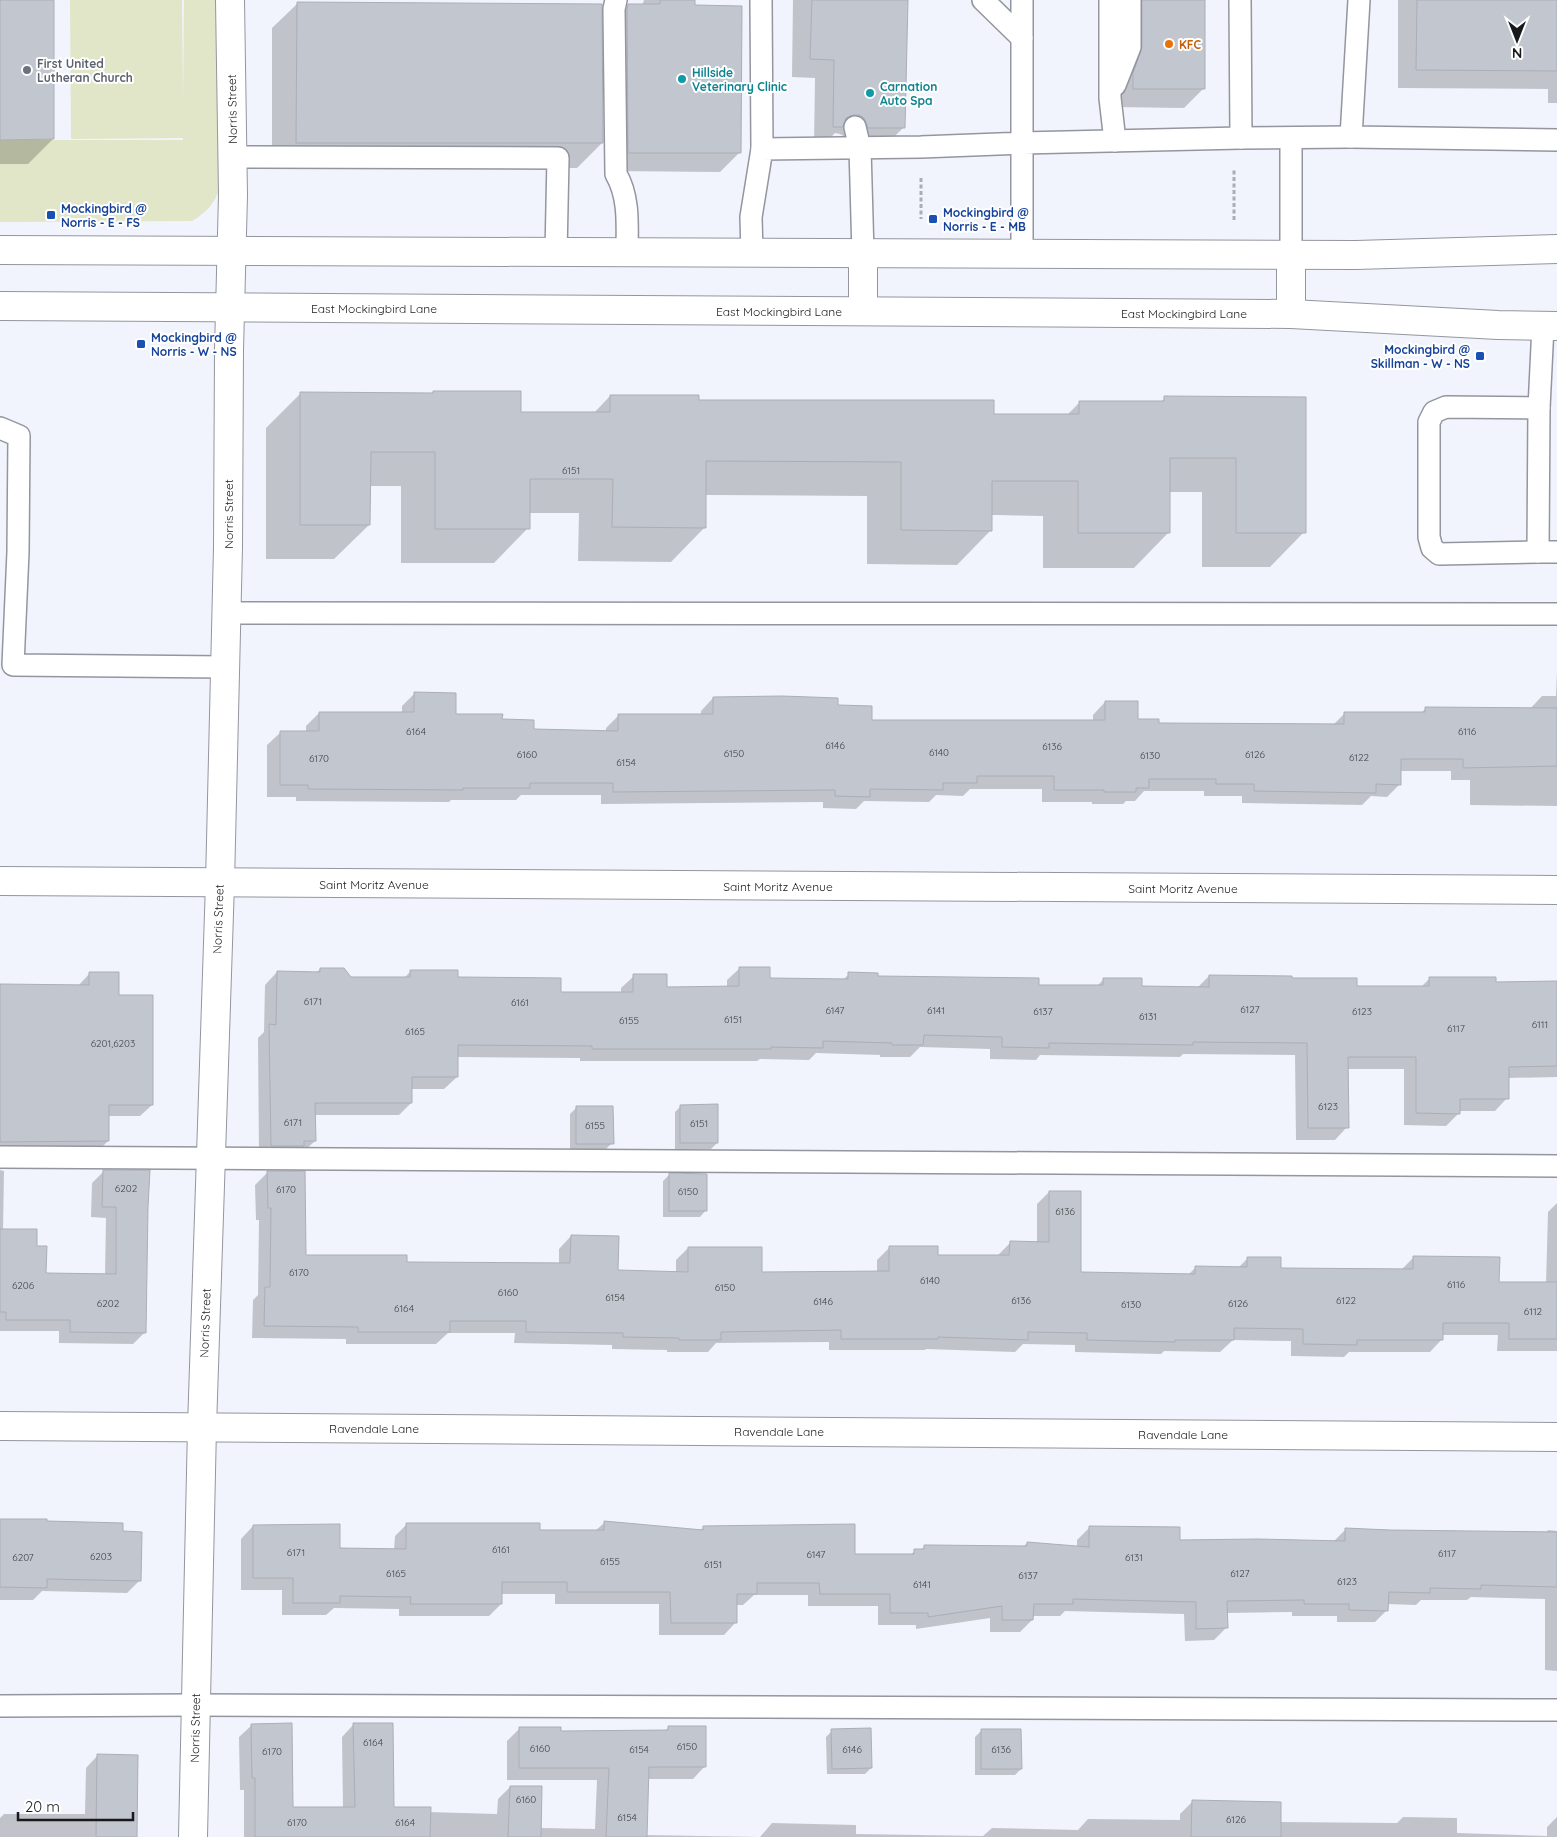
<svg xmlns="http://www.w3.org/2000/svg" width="1557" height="1837" font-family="Quicksand,sans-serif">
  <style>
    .green { fill: #e0e6c7 }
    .shadow { fill: #0003 }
    .building { fill: #c2c6ce; stroke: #abaeb6 }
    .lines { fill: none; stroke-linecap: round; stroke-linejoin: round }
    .lane-casing { stroke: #93969e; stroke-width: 24 }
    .street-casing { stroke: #93969e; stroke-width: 30 }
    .secondary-casing { stroke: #93969e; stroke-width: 30 }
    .path { stroke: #abadb4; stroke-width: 3; stroke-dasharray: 4 2.5; stroke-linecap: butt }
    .lane { stroke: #fff; stroke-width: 21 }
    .street { stroke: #fff; stroke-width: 28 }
    .secondary { stroke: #fff; stroke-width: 28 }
    .food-dot { fill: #e8710a; stroke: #fff; stroke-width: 2 }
    .worship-dot { fill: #6b7280; stroke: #fff; stroke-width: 2 }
    .culture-dot { fill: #0f9aa8; stroke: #fff; stroke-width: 2 }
    .transit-dot { fill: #1a4fb4; stroke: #fff; stroke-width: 2 }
    .labels { text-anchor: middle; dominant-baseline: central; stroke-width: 4; stroke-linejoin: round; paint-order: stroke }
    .number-label { font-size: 10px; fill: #424448 }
    .food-label { font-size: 12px; font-weight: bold; fill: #c56008; stroke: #fff; text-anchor: start }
    .worship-label { font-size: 12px; font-weight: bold; fill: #5b616d; stroke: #fff; text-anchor: start }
    .culture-label { font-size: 12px; font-weight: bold; fill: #0d838f; stroke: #fff; text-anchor: start }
    .street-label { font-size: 12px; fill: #18191c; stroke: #fff }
    .transit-label { font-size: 12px; font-weight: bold; fill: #164399; stroke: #fff; text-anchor: start }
  </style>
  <rect width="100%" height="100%" fill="#f1f4fc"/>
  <!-- green -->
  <path class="green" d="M70,0H182L183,100L184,0H220V188C214,204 207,212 192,221L0,222V140H183V138L71,139Z"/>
  <!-- shadow -->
  <g class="shadow">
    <polygon points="0,0 52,0 53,139 28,164 0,164"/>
    <polygon points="644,0 693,0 739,153 720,172 610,171 609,25 628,6 642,6"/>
    <polygon points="793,0 907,0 904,127 885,146 849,146 845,137 840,134 835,133 823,145 814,145 815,78 792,77"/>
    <polygon points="1115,0 1204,0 1203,89 1184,108 1115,107"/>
    <polygon points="1398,0 1557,0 1557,103 1548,103 1548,89 1398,88"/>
    <polygon points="297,4 602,143 577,168 272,167 272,28"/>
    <polygon points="433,392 520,414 593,414 610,396 993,415 1067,415 1079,403 1160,403 1165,398 1305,398 1304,532 1270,567 1202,567 1202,492 1168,492 1168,533 1134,568 1043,568 1043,516 997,515 991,515 991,530 957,565 867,564 867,496 705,495 705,527 671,562 578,561 579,513 528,513 528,528 494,563 401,563 401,486 369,486 369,525 334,559 266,559 266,428 301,393 431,394"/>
    <polygon points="1557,671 1557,806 1470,805 1470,780 1451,780 1451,771 1400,771 1400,784 1387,797 1371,796 1362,805 1242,803 1242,796 1204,796 1204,791 1144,791 1135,801 1126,801 1123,804 1092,804 1092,802 1042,802 1042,789 970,789 963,796 936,795 929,802 864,801 856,809 823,808 823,802 601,804 601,795 521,795 516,800 451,800 449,802 296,801 296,797 267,797 267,745 280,733 306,733 306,726 319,713 402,713 402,706 415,693 455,715 501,721 533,731 606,732 606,728 619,715 701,715 701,711 713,698 836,707 870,721 1093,721 1093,715 1105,702 1136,721 1158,724 1333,725 1344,714 1420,714 1426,708 1530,709 1542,696 1556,696"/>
    <polygon points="740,968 769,979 842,981 849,974 876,977 1038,986 1097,986 1104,979 1141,988 1197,988 1209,976 1291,979 1356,988 1420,988 1430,978 1495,983 1557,983 1557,1077 1507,1078 1507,1098 1495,1111 1459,1111 1459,1113 1446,1126 1404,1125 1404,1069 1347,1069 1347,1127 1335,1140 1296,1140 1295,1055 1183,1054 1180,1057 1040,1055 1036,1060 990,1059 990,1049 920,1047 910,1057 880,1057 880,1055 816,1053 809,1060 760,1059 757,1061 580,1061 580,1058 457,1057 457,1077 444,1089 411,1089 411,1103 399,1115 314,1115 315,1141 302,1153 259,1158 258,1038 264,1032 265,985 277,972 316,973 320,969 350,978 404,978 411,971 560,993 621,993 621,988 634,976 665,989 727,988 727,980"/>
    <polygon points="90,973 118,997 152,1105 140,1116 108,1116 108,1141 97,1152 0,1152 0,985 78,986"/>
    <polygon points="681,1106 717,1143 711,1149 675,1149 675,1112"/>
    <polygon points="576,1108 612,1143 606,1149 570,1149 570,1114"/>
    <polygon points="0,1170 4,1171 3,1231 36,1247 45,1275 105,1276 106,1218 91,1217 92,1183 104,1171 149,1172 144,1333 133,1344 59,1343 59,1331 0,1331"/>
    <polygon points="268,1172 305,1257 406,1263 559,1264 559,1249 571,1236 617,1271 676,1273 676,1260 688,1248 760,1273 877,1272 877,1260 890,1247 937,1257 998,1255 1010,1243 1037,1243 1037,1204 1049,1192 1080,1274 1188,1275 1196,1267 1238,1268 1247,1259 1280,1269 1401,1270 1414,1257 1498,1283 1546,1284 1548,1212 1557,1203 1557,1351 1497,1351 1498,1335 1442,1335 1442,1339 1430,1352 1349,1352 1344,1357 1291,1356 1291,1341 1233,1340 1220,1352 1164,1351 1161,1354 1075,1352 1075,1345 1023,1344 1015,1352 926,1349 925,1350 829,1350 829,1342 716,1343 708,1352 667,1352 667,1350 612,1349 612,1345 514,1343 515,1333 448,1333 436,1344 346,1344 346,1339 252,1338 253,1300 258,1295 259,1220 256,1220 255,1185"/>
    <polygon points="669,1175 706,1210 700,1217 663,1217 663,1181"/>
    <polygon points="0,1520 46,1522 121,1533 140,1580 127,1593 42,1591 33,1600 0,1600"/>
    <polygon points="604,1523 699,1531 704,1527 854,1556 910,1556 915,1550 921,1550 924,1547 1023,1547 1027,1543 1077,1548 1077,1540 1089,1528 1179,1542 1334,1541 1346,1529 1516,1533 1518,1531 1546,1533 1548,1530 1557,1531 1557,1671 1545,1670 1545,1599 1471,1597 1467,1600 1421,1600 1416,1605 1387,1604 1387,1610 1375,1622 1337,1622 1337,1616 1292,1616 1292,1612 1226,1613 1226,1628 1214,1640 1185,1641 1184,1614 1065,1611 1060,1616 1032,1616 1032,1620 1020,1632 990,1632 990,1618 916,1629 916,1625 878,1625 878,1606 808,1606 808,1595 754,1595 743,1605 736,1605 736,1622 724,1635 659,1635 659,1604 555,1604 555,1594 501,1594 501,1604 489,1616 399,1616 399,1609 334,1608 326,1615 282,1615 282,1590 241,1590 241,1539 253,1526 339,1550 394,1550 395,1536 407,1524 539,1531 595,1531"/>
    <polygon points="354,1724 392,1808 429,1812 497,1814 498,1799 510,1787 540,1828 595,1829 597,1780 507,1780 507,1741 519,1729 560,1733 665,1731 669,1727 705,1766 693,1779 648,1779 646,1835 760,1837 772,1823 856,1825 856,1834 983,1836 992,1828 1078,1830 1088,1819 1180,1820 1180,1814 1192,1802 1280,1822 1397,1823 1403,1817 1457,1818 1457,1833 1547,1836 1547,1827 1557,1817 1557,1837 244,1837 244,1790 240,1790 239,1737 252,1725 292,1808 343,1808 342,1737"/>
    <polygon points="832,1731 871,1768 865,1774 827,1774 826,1737"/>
    <polygon points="981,1731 1021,1769 1015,1775 975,1775 975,1737"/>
    <polygon points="98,1755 135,1837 0,1837 0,1818 4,1814 85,1814 86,1768"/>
  </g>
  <!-- building -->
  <g class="building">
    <polygon points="0,0 54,0 54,139 0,140"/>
    <polygon points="660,0 695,0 695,5 742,6 741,153 628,153 627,10 628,4 660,4"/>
    <polygon points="812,0 908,0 905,128 868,128 864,118 859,115 853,115 846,118 843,127 833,127 834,60 810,59"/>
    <polygon points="1142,0 1205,0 1205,89 1133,89 1133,73 1142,47"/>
    <polygon points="1417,0 1557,0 1557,71 1416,70"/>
    <polygon points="297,2 602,4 603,143 296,143"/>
    <polygon points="433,391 521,391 521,412 610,412 610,395 699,395 699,400 994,400 994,414 1079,414 1079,401 1164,401 1164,396 1306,397 1306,533 1236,533 1236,458 1170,458 1170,533 1078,533 1078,481 992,481 992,531 901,530 901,462 706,461 706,528 612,527 613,479 530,479 530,529 435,529 435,452 371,452 370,525 300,525 300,392 433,393"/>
    <polygon points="414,692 456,693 456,714 503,714 502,719 534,720 534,729 618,731 618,714 713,714 713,697 782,696 838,698 838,705 872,706 872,720 1105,720 1105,701 1138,701 1138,719 1159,719 1159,723 1344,724 1344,712 1425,712 1425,707 1557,708 1557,766 1463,768 1463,759 1401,759 1401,785 1376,784 1376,793 1254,791 1254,784 1216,784 1216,779 1149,779 1149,788 1136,788 1136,792 1104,792 1104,790 1054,790 1054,776 977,776 977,783 943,783 943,790 870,789 870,797 835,796 835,790 613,792 613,783 530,783 530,788 463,788 463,790 308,789 308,785 280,785 280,731 319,731 319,712 414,712"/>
    <polygon points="739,967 770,967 770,978 848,979 848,972 878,973 878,976 1039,978 1039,985 1103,985 1103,978 1142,978 1142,986 1209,987 1209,975 1292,976 1292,978 1357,978 1357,986 1429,986 1429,977 1496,977 1496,982 1557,981 1557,1066 1509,1067 1509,1099 1460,1099 1460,1114 1416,1113 1416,1057 1348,1057 1349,1128 1308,1128 1307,1043 1193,1042 1193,1045 1049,1043 1049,1048 1002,1047 1002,1037 924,1035 923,1045 892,1045 892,1043 823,1041 823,1048 771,1047 771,1049 592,1049 592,1046 458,1045 458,1077 412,1077 412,1103 315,1103 316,1141 304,1141 304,1146 271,1146 269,1024 276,1025 277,971 320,972 320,968 344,968 351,977 410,977 410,970 458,970 458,977 561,978 561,992 633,992 633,974 667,974 667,987 739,986"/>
    <polygon points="89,972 119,972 119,995 153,995 153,1105 109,1105 109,1141 0,1142 0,984 89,985"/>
    <polygon points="718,1104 718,1143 680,1143 680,1105"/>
    <polygon points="576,1106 613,1106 614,1144 576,1144"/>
    <polygon points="103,1170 150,1170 148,1207 146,1333 70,1332 70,1320 6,1320 6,1312 0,1312 0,1229 37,1229 37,1246 47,1246 46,1273 116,1274 116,1207 102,1207"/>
    <polygon points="267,1171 305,1171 306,1255 407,1255 407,1262 570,1263 571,1235 619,1236 618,1270 688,1272 688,1247 762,1247 762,1272 889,1271 889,1246 938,1246 938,1255 1009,1255 1010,1241 1049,1242 1049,1191 1081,1191 1081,1272 1195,1274 1195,1266 1247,1267 1247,1257 1281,1257 1281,1268 1413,1269 1413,1256 1500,1257 1499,1282 1557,1282 1557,1339 1509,1339 1509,1323 1443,1323 1443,1340 1357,1340 1357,1345 1303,1344 1303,1329 1234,1328 1234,1340 1175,1340 1175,1342 1087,1340 1087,1333 1028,1332 1028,1340 938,1337 938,1339 841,1339 841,1330 721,1332 721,1340 679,1340 679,1338 623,1337 623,1333 526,1332 526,1321 450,1321 450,1332 358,1332 358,1327 264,1326 265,1287 270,1287 271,1208 268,1208"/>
    <polygon points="669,1173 707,1174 707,1211 669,1211"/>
    <polygon points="0,1519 47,1519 47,1521 123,1523 123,1531 142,1532 141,1581 47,1579 47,1588 0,1587"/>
    <polygon points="604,1521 703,1530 703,1526 855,1524 855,1554 914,1554 914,1549 924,1549 924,1545 929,1545 1027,1546 1027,1542 1089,1547 1089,1526 1180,1527 1180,1540 1257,1539 1345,1541 1345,1528 1390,1530 1557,1532 1557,1587 1481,1585 1481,1589 1430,1588 1430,1593 1389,1592 1388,1611 1349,1610 1349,1604 1304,1604 1304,1600 1227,1601 1228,1628 1196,1629 1196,1602 1073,1599 1073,1604 1034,1604 1033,1620 1002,1620 1002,1606 928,1617 928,1613 890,1613 890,1594 820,1594 819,1583 757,1583 757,1594 737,1594 737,1623 671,1623 670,1592 567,1592 567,1582 502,1582 502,1604 410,1604 411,1597 340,1596 340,1603 293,1603 293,1578 253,1578 253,1525 340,1524 340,1548 406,1549 406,1523 540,1523 540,1530 604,1530"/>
    <polygon points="292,1723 293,1807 355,1807 353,1723 393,1723 394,1807 431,1807 430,1837 255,1837 255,1778 252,1778 251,1724"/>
    <polygon points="668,1726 706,1726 706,1767 649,1767 647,1837 606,1837 609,1768 519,1768 519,1727 561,1727 561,1731 668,1730"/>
    <polygon points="871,1728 872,1768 832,1769 831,1729"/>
    <polygon points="981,1729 1021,1729 1022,1769 981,1769"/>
    <polygon points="97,1754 138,1755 137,1837 96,1837"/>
    <polygon points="510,1786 542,1786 541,1837 508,1837"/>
    <polygon points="1192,1800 1281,1802 1281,1837 1191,1837"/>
  </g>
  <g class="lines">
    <!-- lane casing -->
    <g class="lane-casing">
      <g id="lane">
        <path d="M616,0L614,9L616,174C630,198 627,227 627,254"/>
        <polyline points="761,0 762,149"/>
        <polyline points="983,0 1022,38"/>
        <polyline points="1110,0 1110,98 1115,141"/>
        <polyline points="1240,0 1241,138 1351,137"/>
        <polyline points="1359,0 1351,137 1557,140"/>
        <polyline points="1115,85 1130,47 1130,0"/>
        <polyline points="855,127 860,148 863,254"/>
        <polyline points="1291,138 1291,255"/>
        <polyline points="232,157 558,158 556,253"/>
        <polyline points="752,254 751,217 762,149 921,147 1022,143 1022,0"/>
        <polyline points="1022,254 1022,143 1241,138"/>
        <polyline points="1543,326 1539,408 1538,552 1557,552"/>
        <polyline points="0,428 19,436 18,552 13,665 225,667"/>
        <polyline points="1538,552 1439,554 1432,548 1429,537 1429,422 1434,412 1446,407 1539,408"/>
        <polyline points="226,613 1557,614"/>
        <polyline points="0,1157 1557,1166"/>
        <polyline points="0,1706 195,1705 1557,1710"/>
      </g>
    </g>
    <!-- street casing -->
    <g class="street-casing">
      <g id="street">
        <polyline points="0,881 1557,890"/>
        <polyline points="0,1426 1557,1437"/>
        <polyline points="193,1837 202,1427 220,883 228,547 229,350 233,195 230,0"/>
      </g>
    </g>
    <!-- secondary casing -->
    <g class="secondary-casing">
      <g id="secondary">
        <polyline points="0,250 1356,255 1557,249"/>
        <polyline points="863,254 863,311"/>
        <polyline points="1291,255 1291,314"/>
        <polyline points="0,306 1291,314 1498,325 1557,326"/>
      </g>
    </g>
    <!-- path -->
    <g class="path">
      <polyline points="921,178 921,219"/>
      <polyline points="1234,220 1234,168"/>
    </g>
    <!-- lane -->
    <use href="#lane" class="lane"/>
    <!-- street -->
    <use href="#street" class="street"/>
    <!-- secondary -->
    <use href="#secondary" class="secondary"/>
  </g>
  <!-- markers -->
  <circle class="food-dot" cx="1169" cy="44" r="5"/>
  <circle class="worship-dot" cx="27" cy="70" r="5"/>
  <g class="culture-dot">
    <circle cx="682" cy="79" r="5"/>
    <circle cx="870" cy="93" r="5"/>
  </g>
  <g class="transit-dot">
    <rect x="46" y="210" width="10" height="10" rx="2.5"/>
    <rect x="928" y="214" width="10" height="10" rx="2.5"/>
    <rect x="136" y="339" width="10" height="10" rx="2.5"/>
    <rect x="1475" y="351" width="10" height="10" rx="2.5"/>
  </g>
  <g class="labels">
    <!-- number labels -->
    <g class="number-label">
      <text x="571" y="470">6151</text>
      <text x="416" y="731">6164</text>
      <text x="1467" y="731">6116</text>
      <text x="835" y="745">6146</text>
      <text x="1052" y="746">6136</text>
      <text x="939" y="752">6140</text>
      <text x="734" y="753">6150</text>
      <text x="527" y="754">6160</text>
      <text x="1255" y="754">6126</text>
      <text x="1150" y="755">6130</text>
      <text x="1359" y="757">6122</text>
      <text x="319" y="758">6170</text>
      <text x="626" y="762">6154</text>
      <text x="313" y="1001">6171</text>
      <text x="520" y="1002">6161</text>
      <text x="1250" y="1009">6127</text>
      <text x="835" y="1010">6147</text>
      <text x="936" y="1010">6141</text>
      <text x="1043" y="1011">6137</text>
      <text x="1362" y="1011">6123</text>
      <text x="1148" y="1016">6131</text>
      <text x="733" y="1019">6151</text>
      <text x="629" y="1020">6155</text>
      <text x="1540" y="1024">6111</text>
      <text x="1456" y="1028">6117</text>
      <text x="415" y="1031">6165</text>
      <text x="113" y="1043">6201,6203</text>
      <text x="1328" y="1106">6123</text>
      <text x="293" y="1122">6171</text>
      <text x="699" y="1123">6151</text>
      <text x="595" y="1125">6155</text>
      <text x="126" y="1188">6202</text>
      <text x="286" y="1189">6170</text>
      <text x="688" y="1191">6150</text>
      <text x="1065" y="1211">6136</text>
      <text x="299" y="1272">6170</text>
      <text x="930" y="1280">6140</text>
      <text x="1456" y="1284">6116</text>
      <text x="23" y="1285">6206</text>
      <text x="725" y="1287">6150</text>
      <text x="508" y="1292">6160</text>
      <text x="615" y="1297">6154</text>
      <text x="1021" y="1300">6136</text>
      <text x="1346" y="1300">6122</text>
      <text x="823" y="1301">6146</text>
      <text x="108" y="1303">6202</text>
      <text x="1238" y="1303">6126</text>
      <text x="1131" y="1304">6130</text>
      <text x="404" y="1308">6164</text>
      <text x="1533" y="1311">6112</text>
      <text x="501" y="1549">6161</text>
      <text x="296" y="1552">6171</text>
      <text x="1447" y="1553">6117</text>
      <text x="816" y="1554">6147</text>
      <text x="101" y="1556">6203</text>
      <text x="23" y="1557">6207</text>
      <text x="1134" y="1557">6131</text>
      <text x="610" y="1561">6155</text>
      <text x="713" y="1564">6151</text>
      <text x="396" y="1573">6165</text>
      <text x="1240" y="1573">6127</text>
      <text x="1028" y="1575">6137</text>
      <text x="1347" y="1581">6123</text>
      <text x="922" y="1584">6141</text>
      <text x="373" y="1742">6164</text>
      <text x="687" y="1746">6150</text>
      <text x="540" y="1748">6160</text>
      <text x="639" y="1749">6154</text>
      <text x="852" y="1749">6146</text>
      <text x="1001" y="1749">6136</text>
      <text x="272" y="1751">6170</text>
      <text x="526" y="1799">6160</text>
      <text x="627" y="1817">6154</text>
      <text x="1236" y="1819">6126</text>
      <text x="297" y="1822">6170</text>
      <text x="405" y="1822">6164</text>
    </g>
    <!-- food labels -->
    <g class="food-label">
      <text x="1179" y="44">KFC</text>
    </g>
    <!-- worship labels -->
    <g class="worship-label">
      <text x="37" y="63">First United<tspan x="37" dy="14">Lutheran Church</tspan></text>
    </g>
    <!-- culture labels -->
    <g class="culture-label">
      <text x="692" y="72">Hillside<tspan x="692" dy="14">Veterinary Clinic</tspan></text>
      <text x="880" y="86">Carnation<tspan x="880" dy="14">Auto Spa</tspan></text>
    </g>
    <!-- street labels -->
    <g class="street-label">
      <text transform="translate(232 109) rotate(-91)">Norris Street</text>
      <text x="374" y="308">East Mockingbird Lane</text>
      <text x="779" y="311">East Mockingbird Lane</text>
      <text x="1184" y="313">East Mockingbird Lane</text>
      <text transform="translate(228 514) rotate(-90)">Norris Street</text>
      <text x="374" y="884">Saint Moritz Avenue</text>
      <text x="778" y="886">Saint Moritz Avenue</text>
      <text x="1183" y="888">Saint Moritz Avenue</text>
      <text transform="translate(218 919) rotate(-88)">Norris Street</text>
      <text transform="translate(205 1323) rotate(-88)">Norris Street</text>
      <text x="374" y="1428">Ravendale Lane</text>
      <text x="779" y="1431">Ravendale Lane</text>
      <text x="1183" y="1434">Ravendale Lane</text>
      <text transform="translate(195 1728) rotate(-89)">Norris Street</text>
    </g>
    <!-- transit labels -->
    <g class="transit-label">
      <text x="61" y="208">Mockingbird @<tspan x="61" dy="14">Norris - E - FS</tspan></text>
      <text x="943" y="212">Mockingbird @<tspan x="943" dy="14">Norris - E - MB</tspan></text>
      <text x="151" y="337">Mockingbird @<tspan x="151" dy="14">Norris - W - NS</tspan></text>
      <text x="1470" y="349" text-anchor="end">Mockingbird @<tspan x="1470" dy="14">Skillman - W - NS</tspan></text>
    </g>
  </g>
  <!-- north arrow -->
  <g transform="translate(1517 40) rotate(180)" stroke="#ffffff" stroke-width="4" paint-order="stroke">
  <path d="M0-4L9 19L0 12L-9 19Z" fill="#18191c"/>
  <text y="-8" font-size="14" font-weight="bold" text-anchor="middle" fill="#18191c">N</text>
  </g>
  <!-- scale -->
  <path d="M18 1812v8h115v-8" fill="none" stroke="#18191c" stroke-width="2.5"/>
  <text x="25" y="1812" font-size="15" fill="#18191c" stroke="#ffffff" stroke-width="4" paint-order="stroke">20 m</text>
</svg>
